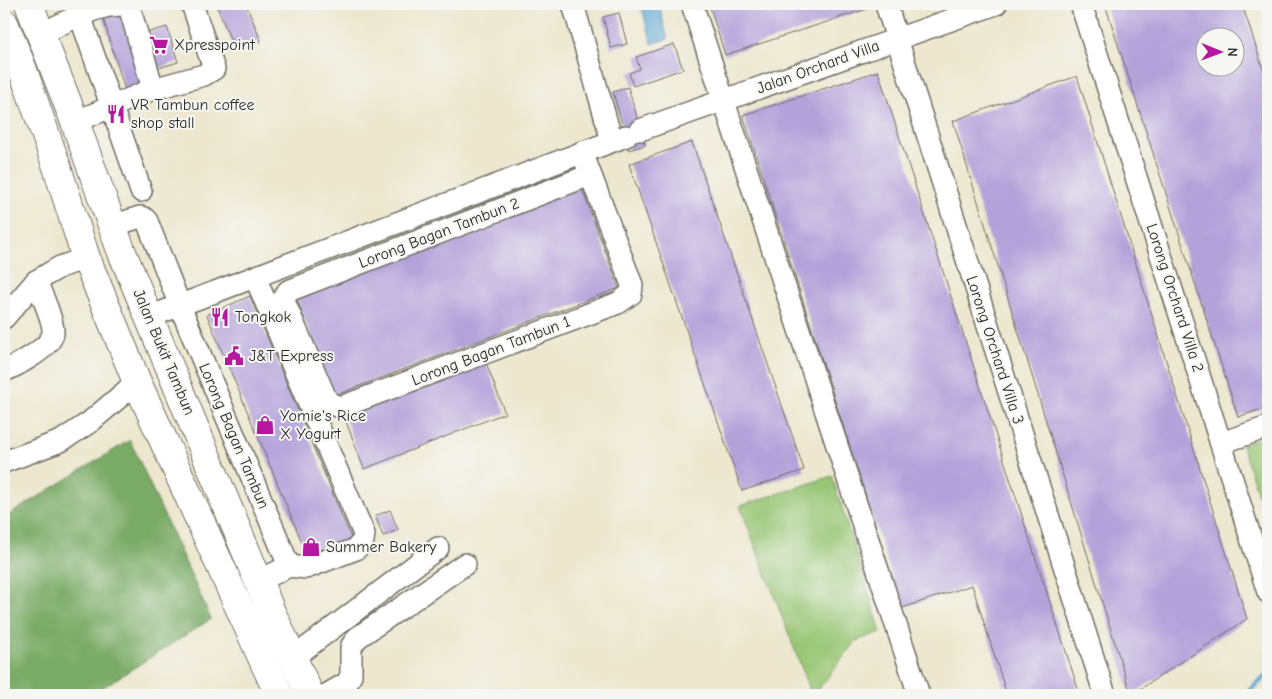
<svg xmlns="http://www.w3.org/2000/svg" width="1272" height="699" font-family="'Comic Neue',sans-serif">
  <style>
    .green { fill: #98c674; stroke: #627850 }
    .forest { fill: #7aab66; stroke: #526b48 }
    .water { fill: #5aa5d2; stroke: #42687e }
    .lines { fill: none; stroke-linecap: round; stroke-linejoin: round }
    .stream { stroke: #5aa5d2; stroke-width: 5 }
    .building { fill: #b3a1da; fill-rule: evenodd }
    .minor-casing { stroke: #6f6d64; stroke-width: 24 }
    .major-casing { stroke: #6f6d64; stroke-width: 30 }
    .minor { stroke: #fff; stroke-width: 21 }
    .major { stroke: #fff; stroke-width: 28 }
    .labels { text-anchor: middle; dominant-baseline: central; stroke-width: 4; stroke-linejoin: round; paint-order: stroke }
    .poi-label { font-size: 16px; fill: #2b2b2b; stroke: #f6f6f2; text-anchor: start }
    .street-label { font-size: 16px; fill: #2b2b2b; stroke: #f6f6f2 }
  </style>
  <rect width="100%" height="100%" fill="#f6f6f2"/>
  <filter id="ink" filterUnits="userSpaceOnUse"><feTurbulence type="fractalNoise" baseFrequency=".02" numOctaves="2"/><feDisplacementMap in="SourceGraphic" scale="10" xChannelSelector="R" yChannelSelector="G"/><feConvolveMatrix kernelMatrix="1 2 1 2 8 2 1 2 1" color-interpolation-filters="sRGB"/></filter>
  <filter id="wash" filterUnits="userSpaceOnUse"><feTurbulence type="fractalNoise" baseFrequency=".0096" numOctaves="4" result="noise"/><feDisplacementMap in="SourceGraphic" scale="20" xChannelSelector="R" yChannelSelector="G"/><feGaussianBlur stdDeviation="1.12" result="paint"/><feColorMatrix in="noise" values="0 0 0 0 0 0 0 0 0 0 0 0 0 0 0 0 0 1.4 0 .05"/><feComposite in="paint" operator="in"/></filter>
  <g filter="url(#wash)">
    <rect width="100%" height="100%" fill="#ece7ce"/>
    <!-- green -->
    <g class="green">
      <polygon points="1268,435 1268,527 1242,445"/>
      <polygon points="832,476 881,632 856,641 814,695 812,695 740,506"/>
    </g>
    <!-- forest -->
    <polygon class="forest" points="130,440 211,619 91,695 4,695 4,518"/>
    <!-- water -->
    <polygon class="water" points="649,4 659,4 668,39 652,44 641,6"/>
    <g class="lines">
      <!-- stream -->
      <polyline class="stream" points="1244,695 1268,674"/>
    </g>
    <g id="blocks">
      <!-- building -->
      <g class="building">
        <polygon points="216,4 246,4 261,41 235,51"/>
        <polygon points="709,4 872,4 873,7 725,55"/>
        <path d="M1105,4H1242L1268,84V407L1238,417ZM1204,38H1234V68H1204Z"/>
        <polygon points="124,11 132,37 167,27 178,62 152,70 146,84 125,90 103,18"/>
        <polygon points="619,13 627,44 611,48 603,17"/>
        <polygon points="674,44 683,69 633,86 629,73 640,69 636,57"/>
        <polygon points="878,71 1080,695 1007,695 972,585 902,608 743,115"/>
        <polygon points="1077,76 1247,619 1131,695 953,121"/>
        <polygon points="628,87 645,145 629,150 613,92"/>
        <polygon points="692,142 804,470 742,491 629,164"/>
        <polygon points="581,186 619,288 333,396 295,294"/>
        <polygon points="250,296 352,540 309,559 207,315"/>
        <polygon points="485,360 505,413 364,469 344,416"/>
        <polygon points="390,510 398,530 383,536 375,516"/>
      </g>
    </g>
  </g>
  <g filter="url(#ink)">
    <use href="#blocks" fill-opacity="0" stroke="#6f6d64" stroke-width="1"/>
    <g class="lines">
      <!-- minor casing -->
      <g class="minor-casing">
        <g id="minor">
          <polyline points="76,4 141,191"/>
          <polyline points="573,4 612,141"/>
          <polyline points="692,4 919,695"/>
          <polyline points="886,4 1105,695"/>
          <polyline points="1081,4 1268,592"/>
          <path d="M41,34C66,22 101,1 129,6L153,89L75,122"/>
          <polyline points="4,69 20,62"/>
          <polyline points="153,89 204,75 214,69 192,4"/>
          <polyline points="640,130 996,4"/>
          <polyline points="582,152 632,285 631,294 618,303 341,407 328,403 283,299 288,291 590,175"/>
          <polyline points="112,226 140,217 144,218 147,221 180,306 289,566"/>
          <polyline points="255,277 364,534 363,541 356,549 306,568 289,566 259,581"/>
          <polyline points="149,317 626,136"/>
          <polyline points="4,318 36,281 60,267 86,258"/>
          <path d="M4,371C16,366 51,348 53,333C54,321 41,293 36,281"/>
          <polyline points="1221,443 1268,427"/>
          <polyline points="4,462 61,441 90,422 137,382"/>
          <polyline points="293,658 438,548"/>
          <polyline points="326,695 347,683 351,675 351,647 357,638 465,564"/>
        </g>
      </g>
      <!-- major casing -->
      <g class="major-casing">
        <g id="major">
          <polyline points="29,4 75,122 121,250 272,614 310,695"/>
          <polyline points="4,23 20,62 56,164 86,258 137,382 279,695"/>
        </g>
      </g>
      <!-- minor -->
      <use href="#minor" class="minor"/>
      <!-- major -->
      <use href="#major" class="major"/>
    </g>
  </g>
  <!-- icons -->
  <defs>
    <g id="supermarket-bare" transform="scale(1.5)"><path d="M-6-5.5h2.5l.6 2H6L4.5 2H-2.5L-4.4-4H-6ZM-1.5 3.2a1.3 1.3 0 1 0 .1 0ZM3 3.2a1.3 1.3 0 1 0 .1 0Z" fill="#b5179e" stroke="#f6f6f2" stroke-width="2.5" paint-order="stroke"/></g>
    <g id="restaurant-bare" transform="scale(1.5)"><path d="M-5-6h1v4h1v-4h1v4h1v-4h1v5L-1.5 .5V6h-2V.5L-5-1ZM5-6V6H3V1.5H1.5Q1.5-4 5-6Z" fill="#b5179e" stroke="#f6f6f2" stroke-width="2.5" paint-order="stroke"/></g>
    <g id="civic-bare" transform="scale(1.5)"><path d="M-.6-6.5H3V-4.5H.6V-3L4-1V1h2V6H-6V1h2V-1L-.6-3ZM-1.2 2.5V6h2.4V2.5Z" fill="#b5179e" stroke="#f6f6f2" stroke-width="2.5" paint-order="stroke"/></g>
    <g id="shop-bare" transform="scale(1.5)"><path d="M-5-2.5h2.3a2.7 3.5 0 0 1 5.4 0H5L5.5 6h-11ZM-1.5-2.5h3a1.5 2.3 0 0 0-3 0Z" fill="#b5179e" stroke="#f6f6f2" stroke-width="2.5" paint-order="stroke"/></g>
  </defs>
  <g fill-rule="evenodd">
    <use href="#supermarket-bare" x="159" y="45"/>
    <use href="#restaurant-bare" x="116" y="114"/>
    <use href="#restaurant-bare" x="220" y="317"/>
    <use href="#civic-bare" x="234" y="356"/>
    <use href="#shop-bare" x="265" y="425"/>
    <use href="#shop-bare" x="311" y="547"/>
  </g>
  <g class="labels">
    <!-- poi labels -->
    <g class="poi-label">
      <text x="174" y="45">Xpresspoint</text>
      <text x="131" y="105">VR Tambun coffee<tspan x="131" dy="18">shop stall</tspan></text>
      <text x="235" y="317">Tongkok</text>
      <text x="249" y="356">J&amp;T Express</text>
      <text x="280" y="416">Yomie's Rice<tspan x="280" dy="18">X Yogurt</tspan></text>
      <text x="326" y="547">Summer Bakery</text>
    </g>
    <!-- street labels -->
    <g class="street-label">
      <text transform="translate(818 67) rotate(-20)">Jalan Orchard Villa</text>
      <text transform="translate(439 233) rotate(-21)">Lorong Bagan Tambun 2</text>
      <text transform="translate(1175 298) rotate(72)">Lorong Orchard Villa 2</text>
      <text transform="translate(995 350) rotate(72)">Lorong Orchard Villa 3</text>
      <text transform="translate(491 351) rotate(-21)">Lorong Bagan Tambun 1</text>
      <text transform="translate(164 352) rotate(67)">Jalan Bukit Tambun</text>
      <text transform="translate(234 436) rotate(67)">Lorong Bagan Tambun</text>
    </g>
  </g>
  <!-- margin -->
  <rect width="1272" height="699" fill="none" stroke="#f6f6f2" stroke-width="20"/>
  <!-- north arrow -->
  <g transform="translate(1220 52) rotate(91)"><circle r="24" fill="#f6f6f2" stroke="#a5a5a2"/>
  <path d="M0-4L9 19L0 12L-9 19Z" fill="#b5179e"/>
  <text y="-8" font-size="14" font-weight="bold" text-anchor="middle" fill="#2b2b2b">N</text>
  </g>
</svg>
